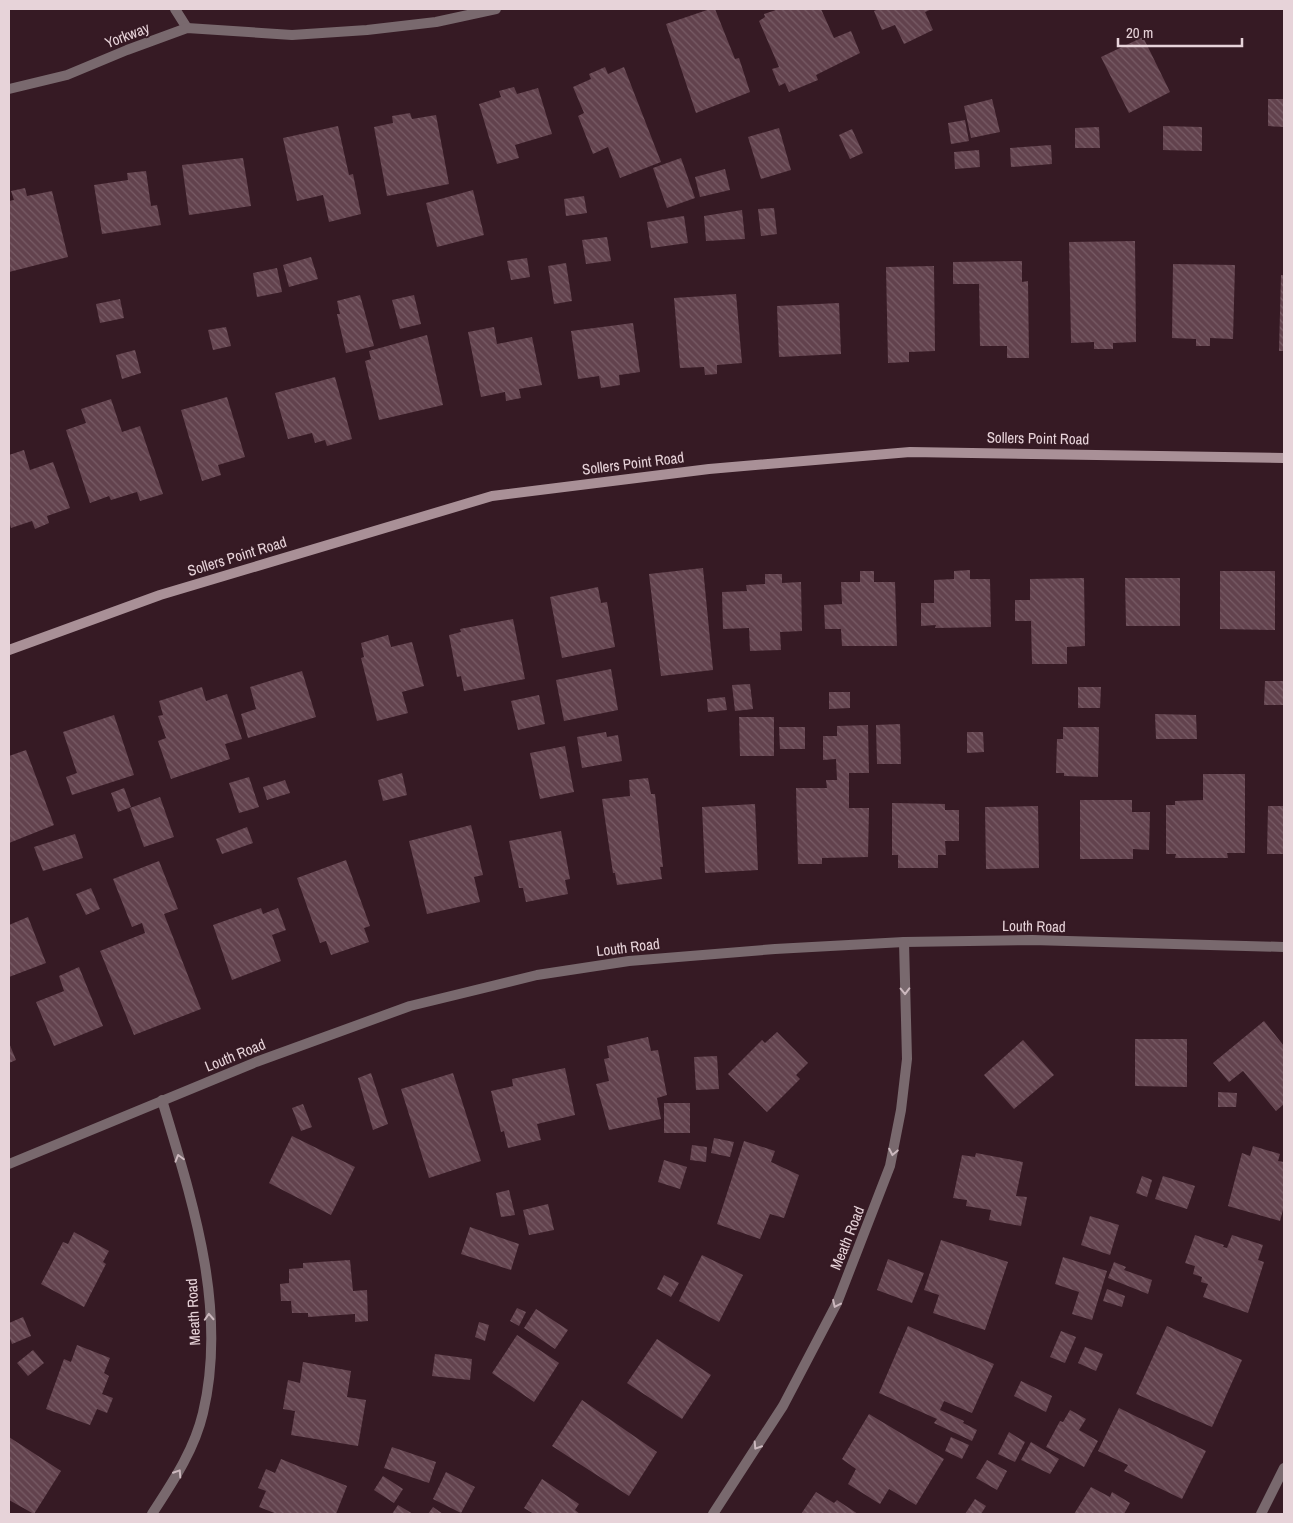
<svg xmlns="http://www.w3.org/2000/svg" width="1293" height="1523" font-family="'Archivo Narrow',sans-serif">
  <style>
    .building { fill: url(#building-back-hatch) }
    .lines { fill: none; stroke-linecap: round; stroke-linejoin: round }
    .street { stroke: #79696e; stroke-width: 10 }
    .secondary { stroke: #a99097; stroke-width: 10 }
    .oneway { stroke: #ccb8be }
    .labels { text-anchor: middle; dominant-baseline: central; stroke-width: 4; stroke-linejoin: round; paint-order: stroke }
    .street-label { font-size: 15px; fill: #e7d3d9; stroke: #361a24 }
  </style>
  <defs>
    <pattern id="building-back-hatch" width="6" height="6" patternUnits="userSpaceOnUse" patternTransform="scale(1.25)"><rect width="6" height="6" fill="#62424d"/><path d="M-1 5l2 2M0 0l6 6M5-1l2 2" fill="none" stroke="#785c66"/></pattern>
  </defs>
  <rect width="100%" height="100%" fill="#361a24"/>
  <!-- building -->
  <g class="building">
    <polygon points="710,9 715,9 735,59 739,58 750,92 696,113 666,24"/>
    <polygon points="779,9 821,9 834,38 851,31 860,53 816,75 818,80 789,92 785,83 779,86 772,69 779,67 759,21 765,17 764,14"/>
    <polygon points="878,9 932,9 925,12 933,30 904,44 895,25 882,30 874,11"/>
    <polygon points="1143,37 1170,92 1129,113 1101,57"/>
    <polygon points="605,67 608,74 624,67 661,162 620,178 608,147 593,154 578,116 584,113 573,87 591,79 589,74"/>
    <polygon points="514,87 517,94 538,88 552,134 515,145 519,158 497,164 479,104 501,97 499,91"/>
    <polygon points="992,99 1000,132 971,138 964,106"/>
    <polygon points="1268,99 1284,99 1284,127 1268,126"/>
    <polygon points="410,113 412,119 436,115 449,184 387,196 374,127 393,123 392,116"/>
    <polygon points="965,120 969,141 951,144 948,123"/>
    <polygon points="338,126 349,175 353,174 361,214 329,222 323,195 297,201 283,138"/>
    <polygon points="1163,126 1202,127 1202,151 1163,150"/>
    <polygon points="1099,127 1100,148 1075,148 1075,128"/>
    <polygon points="779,128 791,170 761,179 748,137"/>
    <polygon points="852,129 863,153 850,159 839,135"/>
    <polygon points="1051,145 1052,164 1011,167 1010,148"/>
    <polygon points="979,150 980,167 955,169 954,152"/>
    <polygon points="243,158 251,206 189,215 182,165"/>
    <polygon points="681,158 695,198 667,208 653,168"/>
    <polygon points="725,169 730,190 700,197 695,177"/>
    <polygon points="146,171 151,206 157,205 161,225 102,234 94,185 128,180 127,173"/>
    <polygon points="25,188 27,196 52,191 68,257 9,272 9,201 14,200 11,191"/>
    <polygon points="473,190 484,235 437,247 426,203"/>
    <polygon points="584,196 587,213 566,216 564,199"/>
    <polygon points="774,208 777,234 761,236 758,209"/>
    <polygon points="742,210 745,239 706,241 704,216"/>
    <polygon points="684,216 688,243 651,248 647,222"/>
    <polygon points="607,237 611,261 586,264 582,240"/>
    <polygon points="1135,241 1136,342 1113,343 1113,349 1094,349 1094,342 1071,343 1069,242"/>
    <polygon points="311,257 318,279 289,287 283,265"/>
    <polygon points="527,258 530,277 511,280 507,261"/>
    <polygon points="1022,261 1022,282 1028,281 1029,358 1007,358 1007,346 980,346 979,284 953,284 953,262"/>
    <polygon points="566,263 572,301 554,304 548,266"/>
    <polygon points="1173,264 1235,265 1233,339 1210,338 1210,346 1196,346 1196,339 1172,338"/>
    <polygon points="934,266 935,351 909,352 909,362 888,363 886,267"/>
    <polygon points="277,268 282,292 257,297 253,273"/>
    <polygon points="1281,275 1284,275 1284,351 1279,351"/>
    <polygon points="736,294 742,363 717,365 717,374 705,375 704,367 680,368 674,298"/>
    <polygon points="360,295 374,346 346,353 337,314 340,314 337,301"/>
    <polygon points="414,295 421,324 400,329 392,300"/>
    <polygon points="120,299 124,318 100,323 96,304"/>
    <polygon points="839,303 841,354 779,357 777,306"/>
    <polygon points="633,323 640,372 619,375 620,385 601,388 599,376 578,379 571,331"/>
    <polygon points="226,327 231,346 213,350 208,330"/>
    <polygon points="494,327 497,344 532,337 542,385 519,389 521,398 506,401 505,392 481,397 468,332"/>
    <polygon points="427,335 443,405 379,420 365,361 371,359 369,351"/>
    <polygon points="135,350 141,373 122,379 116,355"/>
    <polygon points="335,377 352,439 327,446 325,440 315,443 312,433 288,439 275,393"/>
    <polygon points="227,397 245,457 218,465 221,475 202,481 181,410"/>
    <polygon points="111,399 122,432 140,426 163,494 140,501 137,492 111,500 109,496 90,503 66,430 86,423 81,409"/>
    <polygon points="24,450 30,470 53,462 70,508 47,516 49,523 35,529 32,521 11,528 9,521 9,455"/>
    <polygon points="703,568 713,670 661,676 649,574"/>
    <polygon points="970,570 970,579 990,579 991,627 935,628 936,625 921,626 921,603 934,603 934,580 954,579 954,571"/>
    <polygon points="860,571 874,571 874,582 895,582 897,646 842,646 841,629 825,629 824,605 842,604 841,582 860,582"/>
    <polygon points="1220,571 1275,571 1275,630 1220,629"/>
    <polygon points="765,574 782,574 782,583 801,582 802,631 780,632 781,650 750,651 749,628 723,629 722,592 747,591 746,585 765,584"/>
    <polygon points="1084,578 1085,646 1067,647 1067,664 1032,664 1031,621 1015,621 1015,600 1030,600 1030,579"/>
    <polygon points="1125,578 1180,578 1180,626 1126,626"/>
    <polygon points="598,587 601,603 607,602 615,647 562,658 550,597"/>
    <polygon points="513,619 525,679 464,691 461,676 457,677 449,635 461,632 460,629"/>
    <polygon points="388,635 391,647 412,642 424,686 402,692 408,713 377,721 361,658 364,657 361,643"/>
    <polygon points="611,669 618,710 564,721 556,680"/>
    <polygon points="302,671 316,717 248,738 241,714 256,709 250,687"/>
    <polygon points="1265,681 1284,681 1284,705 1264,705"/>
    <polygon points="750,684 753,709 735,711 732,685"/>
    <polygon points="202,687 206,701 227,694 242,739 225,744 230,759 171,779 158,741 166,738 158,716 163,715 159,701"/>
    <polygon points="1078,687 1101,687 1100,708 1078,708"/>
    <polygon points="829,692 850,692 850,708 829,709"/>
    <polygon points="539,695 545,724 518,730 511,701"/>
    <polygon points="725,697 727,710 708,712 707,699"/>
    <polygon points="1155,714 1196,715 1197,739 1156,739"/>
    <polygon points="114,715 134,775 72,795 66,777 77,773 63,732"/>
    <polygon points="739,717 774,717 774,756 740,756"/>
    <polygon points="900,724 901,764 877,764 876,725"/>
    <polygon points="868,725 869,773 849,773 849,808 869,808 868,857 822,858 822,864 798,864 796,788 827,788 826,780 837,780 836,759 823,760 823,736 837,736 837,726"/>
    <polygon points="779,727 805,727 805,749 780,749"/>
    <polygon points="1063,727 1099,727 1098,777 1064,776 1064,773 1056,773 1057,739 1063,739"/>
    <polygon points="606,732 607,737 618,735 622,761 582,768 577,737"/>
    <polygon points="967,732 983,732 984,752 967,753"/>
    <polygon points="565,746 574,792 540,799 530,753"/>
    <polygon points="26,750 54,825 9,843 9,756"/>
    <polygon points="402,773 407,795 383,801 378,780"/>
    <polygon points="1203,774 1245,774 1245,853 1227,853 1228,858 1175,858 1176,854 1166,854 1166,805 1175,805 1175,801 1203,800"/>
    <polygon points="249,777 259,807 239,813 229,783"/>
    <polygon points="648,778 651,794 655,794 663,867 660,867 662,879 617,885 615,873 613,873 602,799 630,796 629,780"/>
    <polygon points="285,780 290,793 267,800 263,787"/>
    <polygon points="124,788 131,807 118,812 111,793"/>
    <polygon points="160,797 174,837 144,847 130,808"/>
    <polygon points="1080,800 1132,800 1132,812 1150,812 1149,850 1133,849 1133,859 1080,859"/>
    <polygon points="892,803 945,804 945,810 959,810 959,841 945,841 946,855 938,855 938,868 898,868 898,855 892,855"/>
    <polygon points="755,804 758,870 705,873 702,807"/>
    <polygon points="1038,806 1039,868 986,869 985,807"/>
    <polygon points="1268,806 1284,806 1284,854 1267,854"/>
    <polygon points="471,825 483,875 474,877 480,902 427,914 409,841"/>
    <polygon points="247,827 253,843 222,854 216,839"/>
    <polygon points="561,831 570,879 565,880 568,894 526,902 523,888 519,888 509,841"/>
    <polygon points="75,834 83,858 43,871 34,847"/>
    <polygon points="346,860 370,926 364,928 369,942 331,955 326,941 320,943 297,878"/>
    <polygon points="159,861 178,909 164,914 201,1009 134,1035 100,951 145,933 142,923 132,927 113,879"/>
    <polygon points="91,888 100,909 86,915 76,894"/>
    <polygon points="261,908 263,914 278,908 286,930 272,935 281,961 232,980 213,925"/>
    <polygon points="28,917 46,963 9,977 9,925"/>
    <polygon points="79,967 103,1026 54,1046 36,1002 64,991 59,976"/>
    <polygon points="1264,1021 1284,1046 1284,1104 1276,1111 1243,1071 1229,1082 1213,1063"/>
    <polygon points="777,1032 808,1063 796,1075 800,1079 767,1112 728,1074 762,1040 765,1043"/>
    <polygon points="648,1037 651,1051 658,1050 667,1095 657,1098 661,1119 609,1130 596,1084 609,1081 604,1059 609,1058 607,1046"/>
    <polygon points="1135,1039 1187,1039 1187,1087 1135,1086"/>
    <polygon points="1023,1040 1054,1075 1014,1109 984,1075"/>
    <polygon points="9,1043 16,1060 9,1063"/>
    <polygon points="717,1056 719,1089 696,1090 694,1057"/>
    <polygon points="565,1068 575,1115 537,1124 541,1140 508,1148 504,1131 501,1132 491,1091 513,1086 512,1079"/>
    <polygon points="371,1073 388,1124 373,1130 358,1078"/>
    <polygon points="453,1073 481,1161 429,1178 401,1089"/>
    <polygon points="1218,1092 1237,1093 1236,1107 1218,1107"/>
    <rect x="664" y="1103" width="26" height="30"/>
    <polygon points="303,1104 312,1127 301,1131 292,1108"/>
    <polygon points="292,1136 355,1167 331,1215 269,1183"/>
    <polygon points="714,1138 734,1142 730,1157 711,1153"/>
    <polygon points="744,1141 775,1151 771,1162 799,1175 784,1218 770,1214 760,1239 717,1224"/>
    <polygon points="692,1145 707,1147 706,1162 690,1160"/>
    <polygon points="1253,1146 1280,1154 1278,1161 1284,1162 1284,1206 1280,1221 1228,1206 1242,1153 1250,1156"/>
    <polygon points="976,1153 1023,1162 1016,1196 1027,1197 1021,1226 989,1220 991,1210 966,1206 967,1200 953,1198 962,1155 975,1157"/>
    <polygon points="664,1160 687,1167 680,1189 658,1182"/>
    <polygon points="1142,1176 1152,1180 1147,1197 1136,1193"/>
    <polygon points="1163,1176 1195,1186 1187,1209 1155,1199"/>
    <polygon points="509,1190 515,1215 501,1217 496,1193"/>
    <polygon points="548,1204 554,1230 529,1235 523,1210"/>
    <polygon points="1090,1216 1119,1225 1110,1255 1081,1245"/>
    <polygon points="470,1227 519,1244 511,1270 461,1254"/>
    <polygon points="74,1232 109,1251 103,1262 106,1264 84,1307 41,1284 63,1242 68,1244"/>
    <polygon points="1195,1235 1224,1245 1223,1247 1227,1248 1232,1235 1263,1245 1258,1260 1264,1262 1248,1313 1203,1297 1208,1284 1201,1282 1202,1277 1193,1274 1195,1266 1185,1263"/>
    <polygon points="941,1240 1008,1262 985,1330 933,1313 939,1295 924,1290"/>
    <polygon points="702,1255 743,1275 719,1322 679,1301"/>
    <polygon points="1063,1257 1107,1271 1092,1320 1072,1314 1079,1292 1055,1284"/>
    <polygon points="888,1259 924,1273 912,1303 877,1290"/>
    <polygon points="350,1260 353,1291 367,1290 368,1321 355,1322 355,1314 308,1317 308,1313 292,1313 291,1301 281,1301 280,1284 289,1283 289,1269 303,1268 303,1263"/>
    <polygon points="1114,1262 1126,1267 1124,1270 1152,1280 1148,1294 1108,1278"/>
    <polygon points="664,1275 679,1283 671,1297 657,1289"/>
    <polygon points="1107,1289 1125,1296 1122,1307 1103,1301"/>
    <polygon points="517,1308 526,1312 519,1326 510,1321"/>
    <polygon points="536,1309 568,1330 555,1349 524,1328"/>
    <polygon points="23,1317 31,1336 12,1344 9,1336 9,1323"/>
    <polygon points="479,1322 489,1325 485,1341 475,1337"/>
    <polygon points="908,1326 994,1364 972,1413 944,1401 940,1410 964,1421 963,1423 977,1430 972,1441 934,1423 937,1419 879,1393"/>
    <polygon points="1167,1326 1242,1360 1212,1427 1136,1394"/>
    <polygon points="1061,1331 1076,1337 1065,1363 1050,1357"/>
    <polygon points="517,1335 559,1363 534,1402 492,1373"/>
    <polygon points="657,1339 711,1375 682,1419 627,1383"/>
    <polygon points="77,1345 110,1358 104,1373 109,1376 102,1394 113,1398 107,1413 97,1409 90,1425 46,1409 64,1359 71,1362"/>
    <polygon points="1085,1347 1103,1354 1096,1371 1078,1363"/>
    <polygon points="33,1350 44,1363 28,1376 17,1363"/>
    <polygon points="435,1354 472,1359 470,1380 432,1376"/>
    <polygon points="303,1362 351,1371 347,1397 366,1400 358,1446 291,1435 295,1411 283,1409 288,1380 300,1383"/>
    <polygon points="1021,1381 1052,1396 1046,1412 1014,1396"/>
    <polygon points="582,1400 657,1452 629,1496 552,1446"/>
    <polygon points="1119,1408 1206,1451 1182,1499 1124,1471 1128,1465 1098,1451"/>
    <polygon points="1070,1410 1086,1419 1079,1430 1098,1441 1084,1467 1046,1447 1060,1421 1063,1422"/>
    <polygon points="869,1414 944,1459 916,1505 889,1489 880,1504 848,1484 856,1469 842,1459"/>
    <polygon points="1009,1432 1025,1442 1015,1462 998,1454"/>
    <polygon points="9,1437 61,1471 34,1514 9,1500"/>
    <polygon points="951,1437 969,1445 962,1459 945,1451"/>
    <polygon points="1031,1442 1059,1459 1050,1474 1021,1460"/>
    <polygon points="392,1447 436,1462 429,1483 384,1468"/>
    <polygon points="281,1459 347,1486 336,1514 277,1514 259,1507 266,1491 258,1488 266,1469 275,1473"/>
    <polygon points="987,1460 1007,1471 997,1490 976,1478"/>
    <polygon points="446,1472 475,1487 461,1513 433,1499"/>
    <polygon points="383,1476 403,1489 394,1503 374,1490"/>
    <polygon points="542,1479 579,1504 575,1510 580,1514 534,1514 524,1508"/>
    <polygon points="1091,1487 1110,1497 1112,1492 1130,1503 1124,1514 1074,1514"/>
    <polygon points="816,1492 834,1503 837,1500 858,1514 801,1514"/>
    <polygon points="975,1499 986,1506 981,1514 965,1514"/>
    <polygon points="398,1505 413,1514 392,1514"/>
    <polygon points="433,1507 443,1514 428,1514"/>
  </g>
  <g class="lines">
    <!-- street -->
    <g class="street">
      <polyline points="175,9 187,28"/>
      <polyline points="9,89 67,75 127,50 187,28 292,35 367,30 436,22 496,9"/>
      <polyline points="9,1164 256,1062 410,1006 537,975 629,961 775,949 904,942 1032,940 1284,947"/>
      <path d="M152,1514C172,1483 194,1451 203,1413C228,1308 192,1200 162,1100"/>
      <polyline points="713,1514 783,1406 837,1303 890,1166 901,1110 907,1059 904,942"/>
      <polyline points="1261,1514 1284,1468"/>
    </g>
    <!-- secondary -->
    <polyline class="secondary" points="9,650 160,595 492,496 709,469 910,452 1284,458"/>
  </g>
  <!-- one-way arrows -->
  <defs><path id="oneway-chevron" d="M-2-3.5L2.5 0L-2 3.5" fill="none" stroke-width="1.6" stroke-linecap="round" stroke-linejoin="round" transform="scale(1.25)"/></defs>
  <g class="oneway">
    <use href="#oneway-chevron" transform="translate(905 991) rotate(89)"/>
    <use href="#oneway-chevron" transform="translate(893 1152) rotate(101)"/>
    <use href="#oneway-chevron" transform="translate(179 1158) rotate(-106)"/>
    <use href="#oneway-chevron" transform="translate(836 1304) rotate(115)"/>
    <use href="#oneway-chevron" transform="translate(209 1317) rotate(-93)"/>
    <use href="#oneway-chevron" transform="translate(757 1446) rotate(123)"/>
    <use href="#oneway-chevron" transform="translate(178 1473) rotate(-57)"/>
  </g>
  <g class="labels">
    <!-- street labels -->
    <g class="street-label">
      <text transform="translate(127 35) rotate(-21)">Yorkway</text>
      <text transform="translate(1038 438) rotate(1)">Sollers Point Road</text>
      <text transform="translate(633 463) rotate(-7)">Sollers Point Road</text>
      <text transform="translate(237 556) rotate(-17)">Sollers Point Road</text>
      <text transform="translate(1034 926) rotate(1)">Louth Road</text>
      <text transform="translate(628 947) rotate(-7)">Louth Road</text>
      <text transform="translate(235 1055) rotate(-22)">Louth Road</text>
      <text transform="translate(847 1238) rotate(-68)">Meath Road</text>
      <text transform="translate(193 1312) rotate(-93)">Meath Road</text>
    </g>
  </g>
  <!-- border -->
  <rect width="1293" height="1523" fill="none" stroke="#e7d3d9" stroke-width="20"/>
  <!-- scale -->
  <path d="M1118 38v8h124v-8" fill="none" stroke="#e7d3d9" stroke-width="2.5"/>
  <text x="1126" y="38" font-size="15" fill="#e7d3d9" stroke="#361a24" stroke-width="4" paint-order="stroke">20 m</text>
</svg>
